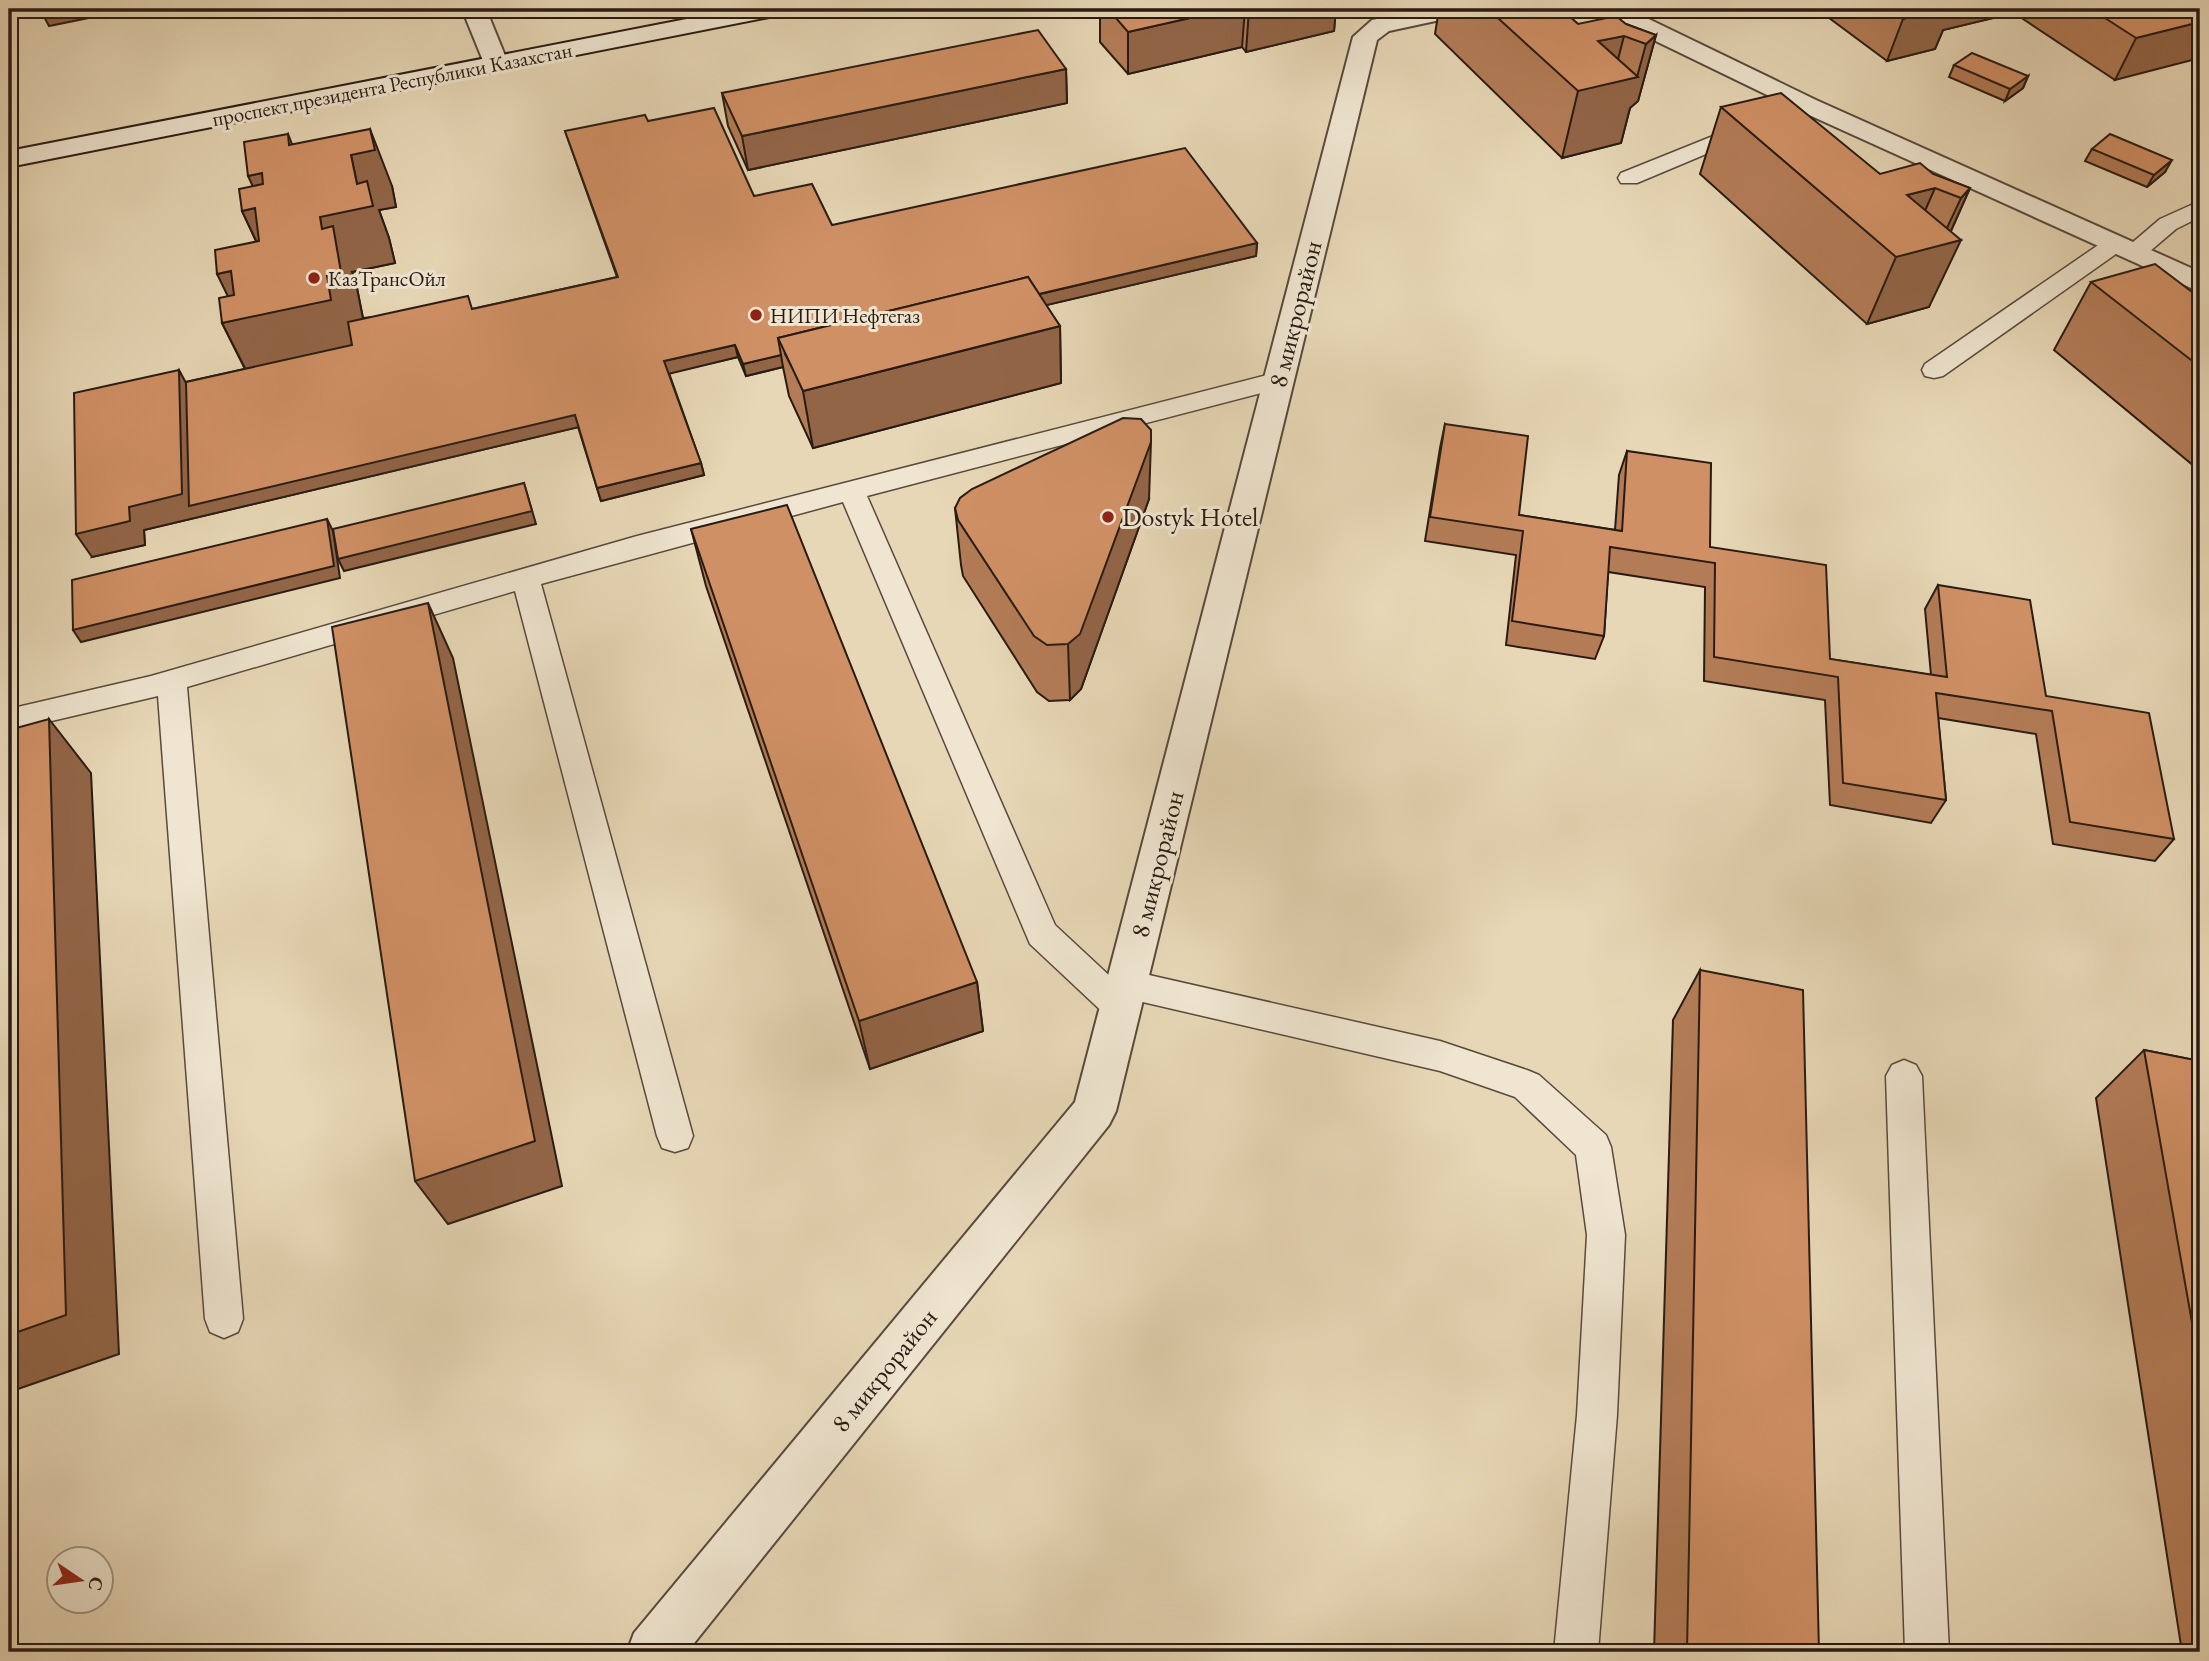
<svg xmlns="http://www.w3.org/2000/svg" width="2209" height="1661" font-family="'EB Garamond',serif">
  <style>
    .lines { fill: none; stroke-linecap: round; stroke-linejoin: round }
    .service-casing { stroke: #584a3c; stroke-width: 3 }
    .minor-casing { stroke: #584a3c; stroke-width: 4 }
    .secondary-casing { stroke: #291b13; stroke-width: 4 }
    .service { fill: #efe5d0; fill-rule: evenodd }
    .minor { fill: #efe5d0; fill-rule: evenodd }
    .secondary { fill: #efe5d0; fill-rule: evenodd }
    .wall { fill: #b37c57; stroke: #291b13; stroke-width: 2 }
    .shaded-wall { fill: #926547; stroke: #291b13; stroke-width: 2 }
    .building { fill: #d09065; stroke: #291b13; stroke-width: 2 }
    .poi-dot { fill: #8f2418; stroke: #efe5d0; stroke-width: 2.5 }
    .labels { text-anchor: middle; dominant-baseline: central; stroke-width: 6; stroke-linejoin: round; paint-order: stroke }
    .far-street-label { font-size: 21px; fill: #291b13; stroke: #efe5d0 }
    .far-poi-label { font-size: 21px; fill: #291b13; stroke: #efe5d0; text-anchor: start }
    .street-label { font-size: 26px; fill: #291b13; stroke: #efe5d0 }
    .poi-label { font-size: 26px; fill: #291b13; stroke: #efe5d0; text-anchor: start }
  </style>
  <rect width="100%" height="100%" fill="#e7d7b6"/>
  <filter id="stains"><feTurbulence type="fractalNoise" baseFrequency=".00286" numOctaves="4"/><feColorMatrix values="0 0 0 0 .2 0 0 0 0 .09 0 0 0 0 .02 0 0 0 .5 -.17"/></filter>
  <radialGradient id="worn" r=".72"><stop offset=".6" stop-color="#630" stop-opacity="0"/><stop offset="1" stop-color="#630" stop-opacity=".3"/></radialGradient>
  <g class="lines">
    <!-- service casing -->
    <g class="service-casing">
      <g id="service">
        <polygon points="1748,122 1756,123 1759,128 1756,133 1637,183 1621,183 1618,178 1621,173"/>
        <polygon points="2200,201 2200,217 2176,229 2142,258 2126,258 2122,253 2126,248 2160,219"/>
        <polygon points="2115,237 2123,239 2127,244 2123,249 1943,376 1934,378 1925,376 1922,370 1925,364 2107,239"/>
        <polygon points="1279,372 1288,374 1292,380 1288,386 867,496 1055,925 1113,979 1115,974 1127,970 1440,1041 1527,1070 1539,1075 1606,1135 1611,1147 1625,1235 1617,1415 1598,1652 1554,1652 1577,1415 1587,1235 1576,1155 1515,1097 1440,1071 1134,1000 1138,1008 1133,1018 1121,1023 1109,1018 1030,944 843,502 541,584 693,1136 688,1148 675,1152 662,1148 657,1136 515,591 187,687 243,1319 238,1332 224,1338 210,1332 205,1319 158,696 9,731 9,709 151,676 637,536"/>
        <polygon points="1904,1060 1916,1065 1922,1076 1949,1652 1905,1652 1886,1076 1892,1065"/>
      </g>
    </g>
    <!-- minor casing -->
    <g class="minor-casing">
      <g id="minor">
        <polygon points="462,9 486,9 508,63 504,68 495,71 486,68"/>
        <polygon points="1425,9 1471,9 1468,14 1389,31 1377,40 1116,1111 1109,1125 687,1652 627,1652 634,1633 1075,1102 1353,37 1372,20"/>
        <polygon points="1597,9 1628,9 1816,100 2200,272 2200,292 1798,110 1600,14"/>
      </g>
    </g>
    <!-- secondary casing -->
    <g class="secondary-casing">
      <polygon id="secondary" points="738,9 786,9 783,14 774,16 9,167 9,151"/>
    </g>
    <!-- service -->
    <use href="#service" class="service"/>
    <!-- minor -->
    <use href="#minor" class="minor"/>
    <!-- secondary -->
    <use href="#secondary" class="secondary"/>
  </g>
  <!-- wall -->
  <g class="wall">
    <polygon points="1100,9 1336,9 1334,31 1246,52 1242,47 1128,74 1100,42"/>
    <polygon points="1439,9 1561,9 1578,24 1626,24 1656,35 1638,101 1630,108 1621,143 1562,158 1435,34"/>
    <polygon points="1817,9 2200,9 2115,80 2014,13 1943,30 1935,49 1887,61"/>
    <polygon points="1954,65 2028,76 2023,88 2005,101 1949,77"/>
    <polygon points="1066,69 1067,103 748,170 728,126 722,93"/>
    <polygon points="1721,107 1880,174 1933,174 1970,188 1951,231 1929,307 1867,324 1700,174"/>
    <polygon points="648,121 754,196 832,225 1257,243 1256,256 1046,305 1060,326 1061,383 813,448 789,396 783,367 746,376 738,357 669,373 701,463 704,475 601,501 578,427 144,530 145,545 92,557 186,382 245,369 222,323 228,296 256,241 242,211 253,186 288,134 292,144 392,186 396,207 379,210 389,238 395,263 352,272 356,283 363,318 472,309 617,277 565,131"/>
    <polygon points="2092,149 2165,172 2147,187 2085,161"/>
    <polygon points="2091,282 2200,298 2200,471 2054,350"/>
    <polygon points="1445,424 1519,515 1615,530 1619,475 1627,451 1710,547 1830,659 1931,675 1925,609 1938,585 2046,696 2174,839 2155,861 2053,844 2036,734 1938,718 1946,800 1931,823 1830,805 1825,700 1704,681 1705,587 1608,572 1604,636 1595,659 1506,645 1516,555 1425,541 1440,448"/>
    <polygon points="1149,499 1081,689 1070,700 1049,701 1037,692 963,576 961,565 955,508"/>
    <polygon points="691,529 977,982 983,1031 870,1069 706,586"/>
    <polygon points="1700,970 1819,1652 1654,1652 1673,1020"/>
    <polygon points="2144,1050 2200,1061 2200,1652 2182,1652 2096,1098"/>
  </g>
  <!-- shaded-wall -->
  <g class="shaded-wall">
    <polygon points="40,9 122,9 123,11 49,26"/>
    <polygon points="1230,9 1245,9 1242,47 1128,74 1128,32"/>
    <polygon points="1249,9 1336,9 1334,31 1246,52"/>
    <polygon points="1928,9 2015,9 2014,13 1943,30 1935,49 1887,61 1903,19"/>
    <polygon points="2200,22 2200,58 2115,80 2136,38"/>
    <polygon points="1656,35 1638,101 1630,108 1621,143 1562,158 1578,91 1598,41 1624,36 1612,83 1637,77 1646,44"/>
    <polygon points="1066,69 1067,103 748,170 742,136"/>
    <polygon points="2028,76 2023,88 2005,101 2010,89"/>
    <polygon points="370,129 392,186 396,207 379,210 389,238 395,263 352,272 356,283 365,329 356,357 251,380 222,323 239,319 217,274 231,271 327,276 320,217 357,184 351,155"/>
    <polygon points="2172,160 2165,172 2147,187 2154,175"/>
    <polygon points="262,173 274,232 248,176"/>
    <polygon points="1935,188 1906,254 1939,245 1961,198 1970,188 1945,244 1961,240 1929,307 1867,324 1896,257 1907,195"/>
    <polygon points="255,208 269,268 242,211"/>
    <polygon points="1257,243 1256,256 791,365 785,354"/>
    <polygon points="1060,326 1061,383 813,448 803,391"/>
    <polygon points="735,345 738,357 668,374 664,361"/>
    <polygon points="781,355 783,367 746,376 743,364"/>
    <polygon points="179,370 192,394 575,415 579,427 144,530 145,545 92,557 76,534 129,507"/>
    <polygon points="1151,442 1149,499 1081,689 1070,700 1068,644"/>
    <polygon points="701,463 704,475 601,501 597,488"/>
    <polygon points="524,483 536,524 344,571 338,559"/>
    <polygon points="327,519 333,531 340,578 81,642 73,630"/>
    <polygon points="428,603 453,658 562,1186 448,1224 415,1181"/>
    <polygon points="49,719 91,773 119,1354 9,1392 9,1335"/>
    <polygon points="977,982 983,1031 870,1069 859,1021"/>
  </g>
  <!-- building -->
  <g class="building">
    <polygon points="1108,9 1230,9 1128,32"/>
    <polygon points="1488,9 1561,9 1578,24 1616,16 1626,24 1656,35 1646,44 1624,36 1598,41 1638,77 1578,91"/>
    <polygon points="1889,9 1944,9 1903,19"/>
    <polygon points="2091,9 2200,9 2200,22 2136,38"/>
    <polygon points="1038,30 1066,69 742,136 722,93"/>
    <polygon points="1972,53 2028,76 2010,89 1954,65"/>
    <polygon points="1781,93 1880,174 1920,163 1933,174 1970,188 1961,198 1935,188 1907,195 1961,240 1896,257 1721,107"/>
    <polygon points="714,108 754,196 812,184 832,225 1185,148 1257,243 1039,294 1028,277 778,338 781,355 743,364 735,345 664,361 701,463 597,488 575,415 189,506 186,382 352,345 348,322 468,296 472,309 618,277 565,131 645,115 648,121"/>
    <polygon points="370,129 375,150 351,155 357,184 367,181 373,206 320,217 322,229 333,226 341,272 327,276 331,300 222,323 219,298 234,295 231,271 217,274 215,250 259,241 255,208 242,211 239,189 263,184 262,173 248,176 244,142 288,134 289,145"/>
    <polygon points="2110,134 2172,160 2154,175 2092,149"/>
    <polygon points="2155,264 2200,298 2200,367 2091,282"/>
    <polygon points="1028,277 1060,326 803,391 778,338"/>
    <polygon points="179,370 182,494 129,507 130,521 76,534 74,393"/>
    <polygon points="1123,418 1141,419 1151,430 1151,442 1080,634 1068,644 1047,645 1034,636 958,520 955,508 960,498 972,489"/>
    <polygon points="1445,424 1528,436 1519,515 1622,531 1627,451 1711,463 1710,547 1826,565 1830,659 1947,677 1938,585 2030,600 2046,696 2149,713 2174,839 2070,822 2052,711 1936,693 1946,800 1843,783 1838,677 1714,657 1715,563 1610,547 1604,636 1512,621 1523,531 1430,517"/>
    <polygon points="524,483 532,511 338,559 333,529"/>
    <polygon points="787,505 977,982 859,1021 691,529"/>
    <polygon points="327,519 334,566 73,630 72,580"/>
    <polygon points="428,603 535,1141 415,1181 332,627"/>
    <polygon points="49,719 66,1315 9,1335 9,730"/>
    <polygon points="1700,970 1803,990 1819,1652 1687,1652"/>
    <polygon points="2144,1050 2200,1061 2200,1368"/>
  </g>
  <!-- markers -->
  <g class="poi-dot">
    <circle cx="314" cy="278" r="7"/>
    <circle cx="756" cy="315" r="7"/>
    <circle cx="1108" cy="517" r="7"/>
  </g>
  <g class="labels">
    <!-- far-street labels -->
    <g class="far-street-label">
      <text transform="translate(392 84) rotate(-11)">проспект президента Республики Казахстан</text>
    </g>
    <!-- far-poi labels -->
    <g class="far-poi-label">
      <text x="328" y="278">КазТрансОйл</text>
      <text x="770" y="315">НИПИ Нефтегаз</text>
    </g>
    <!-- street labels -->
    <g class="street-label">
      <text transform="translate(1295 314) rotate(-76)">8 микрорайон</text>
      <text transform="translate(1157 864) rotate(-76)">8 микрорайон</text>
      <text transform="translate(884 1370) rotate(-51)">8 микрорайон</text>
    </g>
    <!-- poi labels -->
    <g class="poi-label">
      <text x="1122" y="517">Dostyk Hotel</text>
    </g>
  </g>
  <!-- margin -->
  <rect width="2209" height="1661" fill="none" stroke="#e7d7b6" stroke-width="35"/>
  <rect x="10" y="10" width="2188" height="1640" fill="none" stroke="#291b13" stroke-width="3.5"/>
  <rect x="18" y="18" width="2174" height="1626" fill="none" stroke="#291b13" stroke-width="2"/>
  <!-- north arrow -->
  <g transform="translate(80 1580) rotate(103)"><circle r="33" fill="#efe5d0" stroke="#a09484" stroke-width="2"/>
  <path d="M0-5L12 26L0 18L-12 26Z" fill="#8f2418"/>
  <text y="-10" font-size="19" font-weight="bold" text-anchor="middle" fill="#291b13">С</text>
  </g>
  <rect width="100%" height="100%" filter="url(#stains)"/>
  <rect width="100%" height="100%" fill="url(#worn)"/>
</svg>
